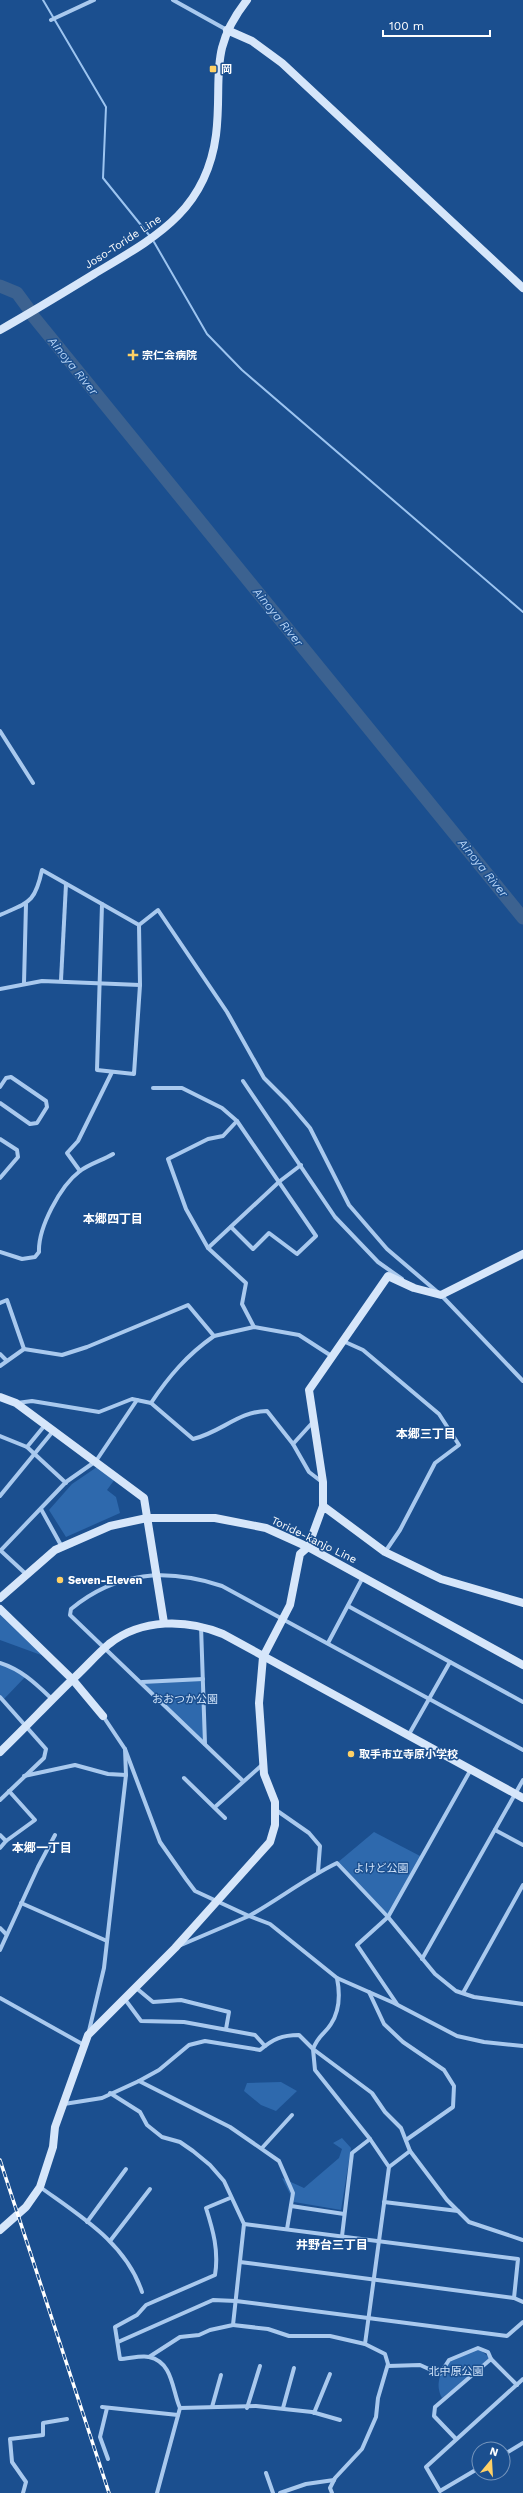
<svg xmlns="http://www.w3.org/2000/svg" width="523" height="2493" font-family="'Work Sans','Noto Sans JP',sans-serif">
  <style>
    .green { fill: #2e69ad }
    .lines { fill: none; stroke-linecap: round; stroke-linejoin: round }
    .stream { stroke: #9cc4f0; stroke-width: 2 }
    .river { stroke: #3c6290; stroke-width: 13 }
    .street { stroke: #a9c9ee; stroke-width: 4 }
    .secondary { stroke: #d6e6fa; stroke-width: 8 }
    .rail-casing { stroke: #fff; stroke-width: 3.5 }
    .rail { stroke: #1b4f8f; stroke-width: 2; stroke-dasharray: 6; stroke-linecap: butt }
    .poi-dot { fill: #ffd166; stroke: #1b4f8f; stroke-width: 1.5 }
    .labels { text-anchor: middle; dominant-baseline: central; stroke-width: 3; stroke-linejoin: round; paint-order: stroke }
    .poi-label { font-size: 11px; font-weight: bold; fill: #fff; stroke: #1b4f8f; text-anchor: start }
    .street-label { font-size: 11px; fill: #fff; stroke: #1b4f8f }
    .park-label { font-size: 11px; fill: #cfe3fa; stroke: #1b4f8f }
    .water-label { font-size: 12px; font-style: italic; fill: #b5d3f5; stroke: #1b4f8f }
    .neighbourhood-label { font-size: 12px; font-weight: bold; fill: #fff; stroke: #1b4f8f }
  </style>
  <rect width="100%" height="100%" fill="#1b4f8f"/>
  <!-- green -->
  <g class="green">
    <polygon points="97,1467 115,1479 107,1490 116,1497 120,1513 66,1537 49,1510 72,1484"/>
    <polygon points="0,1609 52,1659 0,1640"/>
    <polygon points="0,1663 27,1675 3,1700 0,1697"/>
    <polygon points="203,1679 205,1744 142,1682"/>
    <polygon points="374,1832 422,1857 388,1917 337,1863"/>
    <polygon points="281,2082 297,2091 276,2111 261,2105 244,2091 247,2083"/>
    <polygon points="342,2138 351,2148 341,2210 294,2202 282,2178 304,2188 339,2158 342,2149 333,2143"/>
    <path d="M478,2348L491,2359L442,2398C435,2384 440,2375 447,2361Z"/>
  </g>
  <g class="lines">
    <!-- stream -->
    <g class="stream">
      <polyline points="43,0 106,107 103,178 149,235"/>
      <polyline points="154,242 207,334 242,370 523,612"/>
    </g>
    <!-- river -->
    <g class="river">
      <polyline points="0,286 17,293 28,308"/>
      <polyline points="33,316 523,918"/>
    </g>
    <!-- street -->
    <g class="street">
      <polyline points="173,0 227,30"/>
      <polyline points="51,20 94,0"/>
      <polyline points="0,731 33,783"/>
      <polyline points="102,904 97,1070 134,1074 140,985 139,925"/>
      <path d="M0,915C29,902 35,903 42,870L139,925"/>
      <polyline points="139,925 158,910 227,1012 264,1078 288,1102 310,1128 349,1205 387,1249 441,1295 523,1381"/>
      <polyline points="61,980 66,884"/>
      <polyline points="24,983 26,904"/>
      <polyline points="0,989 42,981 140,985"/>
      <polyline points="243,1081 335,1217 378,1262 402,1279"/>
      <polyline points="0,1087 6,1078 11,1077 46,1101 47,1107 37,1123 30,1124 0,1103"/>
      <polyline points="153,1088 182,1088 222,1108 237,1121 316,1236 297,1254 269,1233 253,1249 231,1227"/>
      <polyline points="237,1121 223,1136 208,1139 168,1159 186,1209 208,1248 246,1283 242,1304 254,1327"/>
      <polyline points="0,1139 17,1150 18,1157 0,1178"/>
      <polyline points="80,1171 67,1153 78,1141 112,1072"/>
      <polyline points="208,1248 280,1181 301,1165"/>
      <path d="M0,1252L22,1259L35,1257L39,1252C38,1228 60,1186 80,1171C89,1164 103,1160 113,1154"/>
      <polyline points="0,1303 7,1300 24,1349"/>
      <polyline points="343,1341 363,1350 439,1414 459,1445 435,1463 400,1530 385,1552"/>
      <polyline points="0,1354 6,1360"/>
      <polyline points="0,1366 24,1349 62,1355 87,1347 188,1305 214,1336 254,1327 299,1335 333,1357"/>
      <path d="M17,1403L32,1401L99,1412L132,1399L151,1403L193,1439C220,1433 239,1411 267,1411L293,1444L309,1472L322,1482"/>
      <path d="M151,1403C169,1376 187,1355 214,1336"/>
      <polyline points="45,1425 27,1447 66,1483"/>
      <polyline points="0,1436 27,1447"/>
      <polyline points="293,1444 313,1422"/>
      <polyline points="0,1496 54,1430"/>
      <polyline points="41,1509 62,1547"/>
      <polyline points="0,1550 27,1575"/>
      <polyline points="1,1550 66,1482 96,1461 137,1400"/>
      <polyline points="348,1606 523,1702"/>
      <polyline points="201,1626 205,1744"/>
      <polyline points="328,1643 363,1577"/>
      <path d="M0,1663C22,1670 36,1684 52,1699"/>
      <polyline points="142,1682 203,1679"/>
      <polyline points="0,1697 46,1749 44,1758 0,1800"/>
      <polyline points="408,1736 450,1662"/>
      <path d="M125,1749L160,1842L186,1879L195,1891L249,1916C279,1899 306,1878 337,1863L388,1917L435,1974L456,1991L474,1997L523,2004"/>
      <polyline points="24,1776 75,1765 108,1774 126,1775"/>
      <polyline points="184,1778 225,1818"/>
      <path d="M242,1780L70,1615L71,1609C117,1571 167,1568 222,1586L523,1750"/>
      <polyline points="215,1807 262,1765"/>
      <polyline points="276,1810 309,1833 320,1846 318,1872"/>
      <polyline points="495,1830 523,1845"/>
      <polyline points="0,1835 6,1841 0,1848"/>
      <polyline points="6,1841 35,1820 9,1791"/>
      <polyline points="21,1903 107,1941"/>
      <polyline points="0,1928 6,1934"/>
      <polyline points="181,1945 249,1916 270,1924 337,1978 394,2003 457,2036 484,2042 523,2046"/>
      <polyline points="0,1950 38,1867 55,1835"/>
      <polyline points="422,1959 523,1780"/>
      <path d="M337,1978C340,1993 340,2010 331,2024C325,2034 319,2034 313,2049L372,2093L385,2112L401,2128L410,2151L447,2200L469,2222L523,2240"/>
      <polyline points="135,1987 153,2002 181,2000 229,2012 226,2029"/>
      <polyline points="369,1992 384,2024 403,2042 444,2070 454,2086 453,2107 406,2140"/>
      <polyline points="463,1993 523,1885"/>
      <polyline points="0,1998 84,2045"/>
      <polyline points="124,1998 141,2021 184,2022 255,2035 265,2046"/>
      <polyline points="397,2004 357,1945 388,1917 470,1771"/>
      <polyline points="89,2031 104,1968 126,1775 125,1749 103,1716"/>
      <polyline points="139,2081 230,2127 279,2161 293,2193 287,2229"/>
      <polyline points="110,2093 140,2112 147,2125 162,2137 180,2142 193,2151 210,2165 224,2181 244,2224 233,2325 210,2330 199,2335 180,2337 149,2357"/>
      <path d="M64,2104L102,2098L139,2081L159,2070L189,2045L205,2041L260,2050C273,2039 282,2035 299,2035L313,2049L315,2070L370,2139L389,2167L365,2344L385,2354L388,2364L378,2398L376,2417L362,2449L335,2478L330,2488L332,2493"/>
      <polyline points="262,2148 292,2115"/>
      <polyline points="389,2167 410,2151"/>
      <path d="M40,2187C80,2216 126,2243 142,2292"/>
      <polyline points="384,2202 458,2211"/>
      <polyline points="291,2206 344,2214"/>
      <polyline points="87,2222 126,2169"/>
      <polyline points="244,2224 518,2259 514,2298"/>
      <polyline points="342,2236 352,2153 370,2139"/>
      <polyline points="110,2241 150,2189"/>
      <polyline points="240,2262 514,2298 523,2302"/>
      <polyline points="233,2325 268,2329 289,2336 330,2336 365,2344"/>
      <polyline points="118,2342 213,2300 236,2301 507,2336 523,2322"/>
      <polyline points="388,2366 420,2365 440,2374 449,2360 478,2348 488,2352 491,2359"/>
      <polyline points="102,2407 178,2415"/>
      <polyline points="212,2407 221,2375"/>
      <polyline points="107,2408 100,2437 108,2459"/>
      <polyline points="180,2408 256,2406 312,2412 340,2420"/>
      <polyline points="247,2408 260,2366"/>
      <polyline points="283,2408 294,2368"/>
      <polyline points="314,2413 330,2374"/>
      <polyline points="456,2439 434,2416 435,2407 491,2359 517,2385"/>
      <polyline points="503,2455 523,2443"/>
      <polyline points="479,2468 440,2491 426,2467 523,2379"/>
      <polyline points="266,2473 273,2493"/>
      <polyline points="23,2493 26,2482 12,2462 10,2439 43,2435 43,2423 67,2419"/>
      <path d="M157,2493L180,2408C172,2390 173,2362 149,2357C141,2355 128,2359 120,2359L115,2327L137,2315L146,2305L215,2275C219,2251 213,2230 206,2208L230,2198"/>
      <polyline points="280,2493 306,2484 334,2480"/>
    </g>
    <!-- secondary -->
    <g class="secondary">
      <polyline points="227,30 252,41 282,63 523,288"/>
      <path d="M0,330C32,312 63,293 94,274C154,238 206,212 216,135C223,78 207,51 247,0"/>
      <polyline points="0,1397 16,1403 144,1498 164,1623"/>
      <polyline points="323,1506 323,1482 309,1390 388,1276 414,1288 441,1295 523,1254"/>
      <polyline points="0,1598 55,1550 110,1526 147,1518 215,1518 266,1528 308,1547 523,1665"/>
      <polyline points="0,1609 73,1680 103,1716"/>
      <path d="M0,1752C25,1728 49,1702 74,1678C86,1667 97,1654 109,1644C142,1618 187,1619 223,1634L523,1798"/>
      <polyline points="0,2230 26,2207 40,2187 53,2147 55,2127 88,2035 175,1948 270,1842 275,1825 275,1802 264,1774 259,1703 263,1657 290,1605 300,1554 308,1547 323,1506 385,1552 441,1579 523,1603"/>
    </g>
    <!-- rail casing -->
    <g class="rail-casing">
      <polyline id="rail" points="0,2160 109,2493"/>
    </g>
    <!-- rail -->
    <use href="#rail" class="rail"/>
  </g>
  <!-- markers -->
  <g class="poi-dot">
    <rect x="209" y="65" width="8" height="8" rx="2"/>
    <path d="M131 349h4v4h4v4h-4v4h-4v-4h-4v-4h4z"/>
    <circle cx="60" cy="1580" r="4"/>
    <circle cx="351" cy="1754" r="4"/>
  </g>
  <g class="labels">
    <!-- poi labels -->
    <g class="poi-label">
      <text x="221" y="69">岡</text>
      <text x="142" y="355">宗仁会病院</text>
      <text x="68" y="1580">Seven-Eleven</text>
      <text x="359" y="1754">取手市立寺原小学校</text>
    </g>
    <!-- street labels -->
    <g class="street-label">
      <text transform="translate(123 242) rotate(-33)">Joso-Toride Line</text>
      <text transform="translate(314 1540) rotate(26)">Toride-kanjo Line</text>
    </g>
    <!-- park labels -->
    <g class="park-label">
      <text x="185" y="1699">おおつか公園</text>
      <text x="381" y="1868">よけど公園</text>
      <text x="456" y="2371">北中原公園</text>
    </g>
    <!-- water labels -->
    <g class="water-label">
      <text transform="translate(73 366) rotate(51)">Ainoya River</text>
      <text transform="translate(278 617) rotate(51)">Ainoya River</text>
      <text transform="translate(483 868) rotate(51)">Ainoya River</text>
    </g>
    <!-- neighbourhood labels -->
    <g class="neighbourhood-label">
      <text x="113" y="1219">本郷四丁目</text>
      <text x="426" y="1434">本郷三丁目</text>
      <text x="42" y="1848">本郷一丁目</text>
      <text x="332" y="2245">井野台三丁目</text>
    </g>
  </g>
  <!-- north arrow -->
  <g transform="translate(491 2461) rotate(18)"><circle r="19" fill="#1b4f8f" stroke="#7695bc"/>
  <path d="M0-3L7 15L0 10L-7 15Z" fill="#ffd166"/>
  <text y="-6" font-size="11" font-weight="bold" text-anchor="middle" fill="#ffffff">N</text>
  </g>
  <!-- scale -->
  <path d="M383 30v6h107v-6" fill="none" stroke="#ffffff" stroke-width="2"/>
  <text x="389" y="30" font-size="12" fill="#ffffff" stroke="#1b4f8f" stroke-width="3" paint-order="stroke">100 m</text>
</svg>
